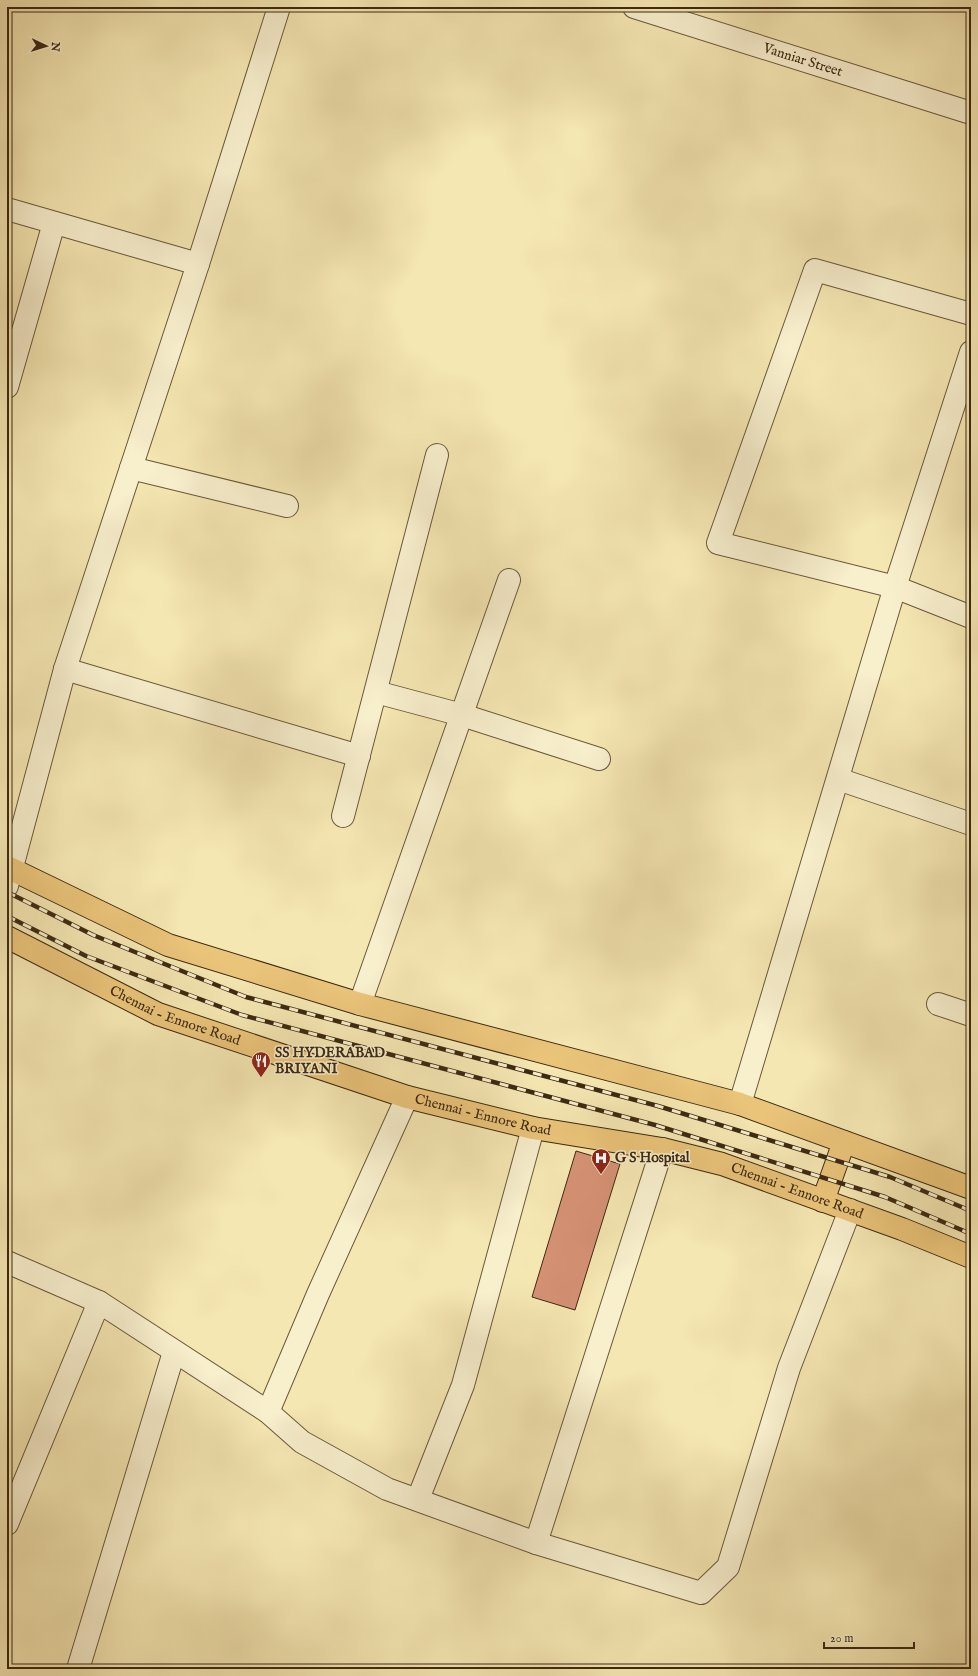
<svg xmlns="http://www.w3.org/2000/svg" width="978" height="1676" font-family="'IM FELL English',serif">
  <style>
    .building { fill: #d69175; stroke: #3c2912 }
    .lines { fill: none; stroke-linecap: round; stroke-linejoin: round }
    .minor-casing { stroke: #6a583a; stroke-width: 24 }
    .major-casing { stroke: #3c2912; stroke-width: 24 }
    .minor { stroke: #f8efcd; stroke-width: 22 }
    .major { stroke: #eac479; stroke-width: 22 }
    .rail-casing { stroke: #3c2912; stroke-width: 4.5 }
    .rail { stroke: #f8efcd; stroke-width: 3; stroke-dasharray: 9; stroke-linecap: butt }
    .labels { text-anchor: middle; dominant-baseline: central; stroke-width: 3; stroke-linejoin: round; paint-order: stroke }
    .street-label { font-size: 14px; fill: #3c2912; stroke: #f8efcd }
    .poi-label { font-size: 14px; font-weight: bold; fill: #3c2912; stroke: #f8efcd; text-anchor: start }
  </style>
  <rect width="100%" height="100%" fill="#f5e7b2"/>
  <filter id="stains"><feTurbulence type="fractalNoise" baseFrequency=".005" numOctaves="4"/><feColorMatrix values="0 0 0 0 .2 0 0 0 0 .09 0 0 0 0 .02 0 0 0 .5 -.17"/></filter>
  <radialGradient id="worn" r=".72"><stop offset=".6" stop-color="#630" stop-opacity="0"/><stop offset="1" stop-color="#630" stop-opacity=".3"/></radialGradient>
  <!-- building -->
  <polygon class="building" points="576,1151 620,1164 575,1310 532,1297"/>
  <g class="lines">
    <!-- minor casing -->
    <g class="minor-casing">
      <g id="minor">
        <path id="s1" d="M634,7L971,113"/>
        <polyline points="7,209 198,264"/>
        <polyline points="971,314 815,270 718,543 895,587 971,617"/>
        <polyline points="7,387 54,223"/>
        <polyline points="131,468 287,506"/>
        <polyline points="65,669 359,756"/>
        <polyline points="376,692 462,715 599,759"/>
        <polyline points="838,779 971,824"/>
        <polyline points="343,816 437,455"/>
        <polyline points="7,886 65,669 198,264 279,7"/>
        <polyline points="360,1004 509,580"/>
        <polyline points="938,1004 971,1015"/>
        <polyline points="740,1104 895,587 971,352"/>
        <polyline points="7,1262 99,1302 268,1412 302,1442 387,1489 536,1543 701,1593 728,1567 789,1368 850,1210"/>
        <polyline points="268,1412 318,1294 407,1097"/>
        <polyline points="418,1499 463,1385 533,1128"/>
        <polyline points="7,1524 99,1302"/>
        <polyline points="536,1543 662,1149"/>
        <polyline points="78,1669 174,1352"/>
      </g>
    </g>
    <!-- major casing -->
    <g class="major-casing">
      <g id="major">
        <polyline points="7,867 168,945 360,1004 740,1104 971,1188"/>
        <path id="s2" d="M7,937L158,1014L407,1097L533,1128L662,1149L722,1164L902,1229L971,1257"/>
        <polyline points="823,1201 844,1142"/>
      </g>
    </g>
    <!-- minor -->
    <use href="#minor" class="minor"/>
    <!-- major -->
    <use href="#major" class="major"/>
    <!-- rail casing -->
    <g class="rail-casing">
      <g id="rail">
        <polyline points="7,892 93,935 246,997 658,1106 890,1177 971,1211"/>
        <polyline points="7,916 86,956 242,1015 655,1125 885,1197 971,1234"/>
      </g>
    </g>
    <!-- rail -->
    <use href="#rail" class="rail"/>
  </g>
  <!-- icons -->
  <defs>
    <g id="restaurant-pin" transform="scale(1)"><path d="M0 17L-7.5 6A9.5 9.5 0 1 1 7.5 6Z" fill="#8f2418" stroke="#f8efcd"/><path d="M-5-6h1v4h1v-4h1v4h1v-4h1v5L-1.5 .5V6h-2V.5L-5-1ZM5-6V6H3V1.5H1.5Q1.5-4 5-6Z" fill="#fff"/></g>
    <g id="hospital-pin" transform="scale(1)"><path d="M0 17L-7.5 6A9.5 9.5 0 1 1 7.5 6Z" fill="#8f2418" stroke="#f8efcd"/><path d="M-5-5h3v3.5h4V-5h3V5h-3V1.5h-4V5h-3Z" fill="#fff"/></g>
  </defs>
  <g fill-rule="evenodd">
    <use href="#restaurant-pin" x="261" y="1061"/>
    <use href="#hospital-pin" x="601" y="1158"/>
  </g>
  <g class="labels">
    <!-- street labels -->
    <g class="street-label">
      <text stroke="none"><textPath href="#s1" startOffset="177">Vanniar Street</textPath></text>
      <text stroke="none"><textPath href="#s2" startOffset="186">Chennai - Ennore Road</textPath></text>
      <text stroke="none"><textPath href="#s2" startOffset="510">Chennai - Ennore Road</textPath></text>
      <text stroke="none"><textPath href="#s2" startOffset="834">Chennai - Ennore Road</textPath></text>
    </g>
    <!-- poi labels -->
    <g class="poi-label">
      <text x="275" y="1053">SS HYDERABAD<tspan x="275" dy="16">BRIYANI</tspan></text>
      <text x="615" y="1158">G S Hospital</text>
    </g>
  </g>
  <!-- margin -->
  <rect width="978" height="1676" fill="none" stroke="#f5e7b2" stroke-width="24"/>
  <rect x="8" y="8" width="962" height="1660" fill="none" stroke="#3c2912" stroke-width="2"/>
  <rect x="12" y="12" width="954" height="1652" fill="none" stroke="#3c2912"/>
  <!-- north arrow -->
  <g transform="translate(46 46) rotate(94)" stroke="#f8efcd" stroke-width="3" paint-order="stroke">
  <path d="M0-3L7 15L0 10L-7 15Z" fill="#3c2912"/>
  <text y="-6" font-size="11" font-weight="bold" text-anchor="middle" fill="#3c2912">N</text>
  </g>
  <!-- scale -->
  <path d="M824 1642v6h90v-6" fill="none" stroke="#3c2912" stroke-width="2"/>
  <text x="830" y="1642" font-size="12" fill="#3c2912" stroke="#f8efcd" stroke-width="3" paint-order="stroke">20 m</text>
  <rect width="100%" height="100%" filter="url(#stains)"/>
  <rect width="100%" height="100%" fill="url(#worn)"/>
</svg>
